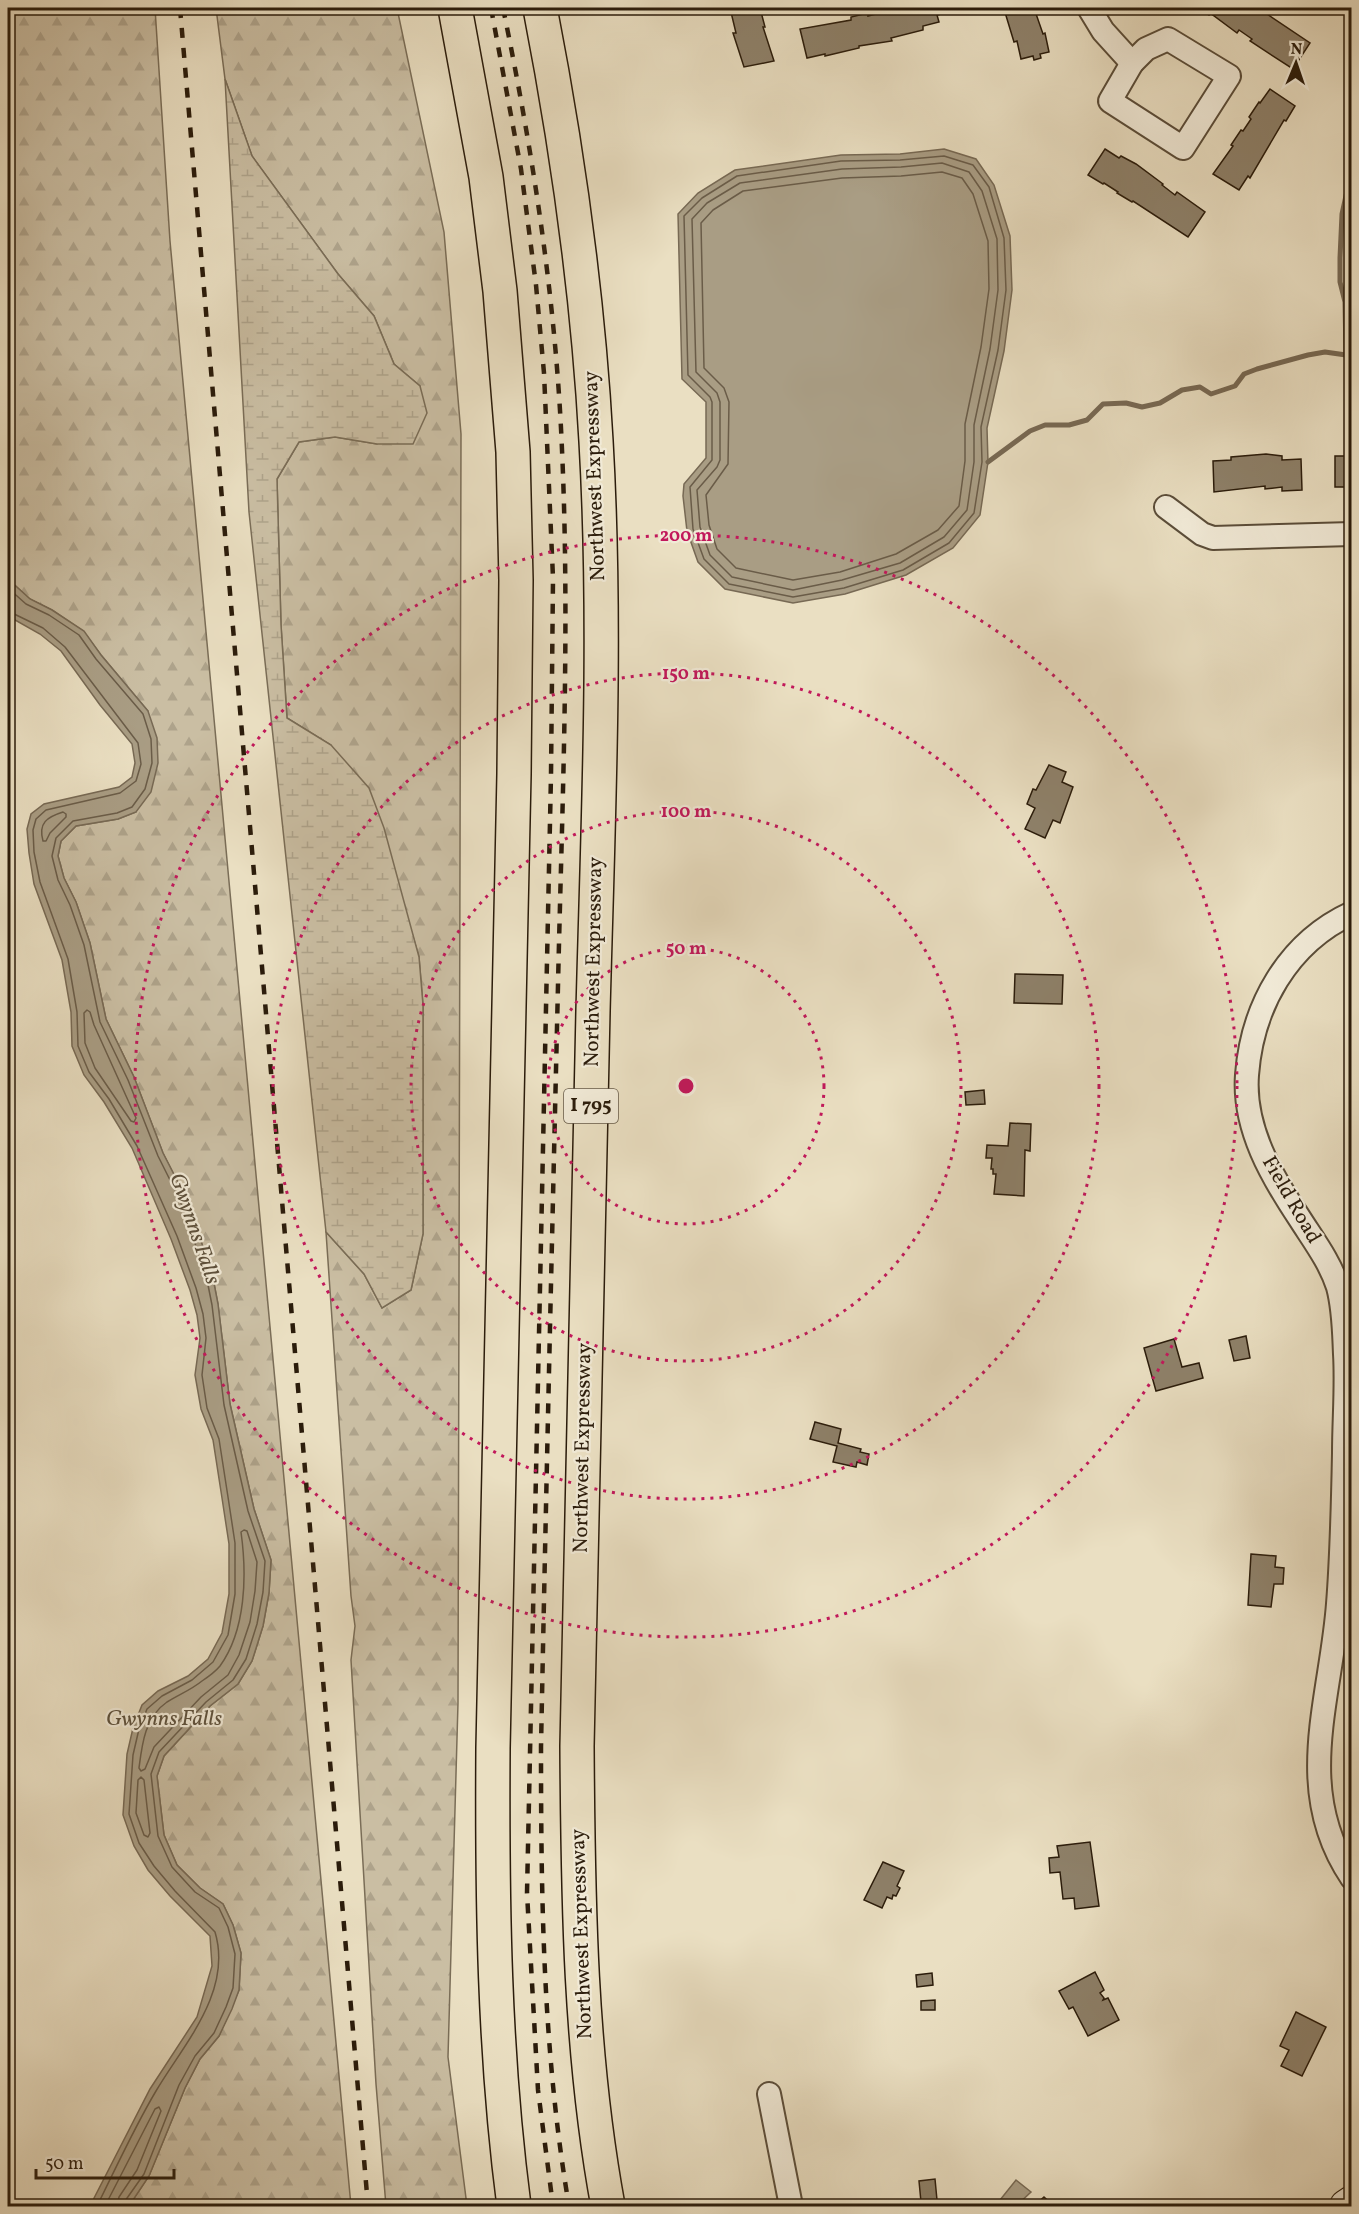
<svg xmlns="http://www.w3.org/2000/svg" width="1359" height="2214" font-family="Vollkorn,serif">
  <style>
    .forest { fill: url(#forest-firs); stroke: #7a6d57; stroke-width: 1.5 }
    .wetland { fill: url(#wetland-marsh); stroke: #7a6d57; stroke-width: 1.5 }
    .water { fill: #a99d84; stroke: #776954; stroke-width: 1.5 }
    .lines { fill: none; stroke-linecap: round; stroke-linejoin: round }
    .shore { stroke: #6a5c48; stroke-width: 1.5 }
    .stream { stroke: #776954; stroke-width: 5 }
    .building { fill: #8e816a; stroke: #2b1c0b; stroke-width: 1.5 }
    .minor-casing { stroke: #5b4d39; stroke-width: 26 }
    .secondary-casing { stroke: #2b1c0b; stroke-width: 34 }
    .motorway-casing { stroke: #2b1c0b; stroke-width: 36 }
    .minor { stroke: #f1ead7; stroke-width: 22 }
    .secondary { stroke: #f1ead7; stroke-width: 32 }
    .motorway { stroke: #eadfc2; stroke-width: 33 }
    .rail { stroke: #2b1c0b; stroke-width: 4.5; stroke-dasharray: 10 10; stroke-linecap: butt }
    .ring { fill: none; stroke: #c2185b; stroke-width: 3; stroke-dasharray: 3 6 }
    .labels { text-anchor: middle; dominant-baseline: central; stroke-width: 4.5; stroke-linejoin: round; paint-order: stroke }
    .shield { fill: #f1ead7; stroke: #665a48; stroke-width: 1.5 }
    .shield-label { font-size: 20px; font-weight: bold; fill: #2b1c0b }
    .street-label { font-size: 21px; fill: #2b1c0b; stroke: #f1ead7 }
    .water-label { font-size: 22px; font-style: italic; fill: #5d503b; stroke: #f1ead7 }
    .centre { fill: #c2185b; stroke: #f1ead7; stroke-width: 3 }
    .ring-label { font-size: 18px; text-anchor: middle; font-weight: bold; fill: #c2185b; stroke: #f1ead7; stroke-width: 4.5; stroke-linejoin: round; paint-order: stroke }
  </style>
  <defs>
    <pattern id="forest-firs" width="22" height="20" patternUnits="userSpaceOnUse" patternTransform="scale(1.5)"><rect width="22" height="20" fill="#cabea3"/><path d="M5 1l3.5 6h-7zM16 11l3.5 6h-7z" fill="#aea38b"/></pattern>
    <pattern id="wetland-marsh" width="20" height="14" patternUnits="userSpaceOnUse" patternTransform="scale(1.5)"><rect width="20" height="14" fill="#cabea3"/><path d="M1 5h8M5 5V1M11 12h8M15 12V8" fill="none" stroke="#aea38b"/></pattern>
  </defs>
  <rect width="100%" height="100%" fill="#eadfc2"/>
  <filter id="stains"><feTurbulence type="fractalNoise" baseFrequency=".00333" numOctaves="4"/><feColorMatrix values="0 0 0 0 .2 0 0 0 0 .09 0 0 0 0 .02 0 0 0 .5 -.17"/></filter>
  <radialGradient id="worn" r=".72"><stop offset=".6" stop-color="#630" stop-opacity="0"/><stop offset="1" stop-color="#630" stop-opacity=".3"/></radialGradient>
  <!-- forest -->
  <g class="forest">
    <polygon points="8,8 155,8 170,241 351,2206 129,2206 149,2176 185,2088 200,2059 219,2036 239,1990 241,1953 233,1925 223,1904 200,1888 177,1865 164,1835 157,1776 164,1756 210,1706 238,1684 252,1661 263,1626 269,1593 271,1560 254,1509 230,1404 218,1304 212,1273 186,1198 163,1153 134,1077 106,1019 90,943 76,902 64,878 58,856 61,841 76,826 118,819 136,812 148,711 101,655 83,631 52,610 30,599 8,579"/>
    <polygon points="216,8 397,8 444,232 461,434 458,1703 448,2057 467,2206 386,2206 376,2084 351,1660 355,1626 351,1596 326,1232 364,1274 382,1308 411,1290 423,1234 423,1005 419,957 403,903 331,745 287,718 281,625 277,479 299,442 335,437 377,444 420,386 394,364 374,316 338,274 252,156 225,79"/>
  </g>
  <!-- wetland -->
  <polygon class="wetland" points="225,79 252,156 338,274 374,316 394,364 420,386 427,413 413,444 377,444 335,437 299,442 277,479 281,625 287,718 331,745 369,788 384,828 419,957 423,1005 423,1234 411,1290 382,1308 364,1274 326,1232 249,512"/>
  <!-- water -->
  <g class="water">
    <polygon points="944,149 976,159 994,185 1010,236 1012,290 1004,351 987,428 988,462 980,515 953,548 906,575 845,594 793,603 725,589 698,562 687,531 683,496 684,484 706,458 706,402 682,379 678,214 698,193 735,170 841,155 900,154"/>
    <polygon points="8,579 30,599 52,610 84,631 101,655 148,711 157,738 158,763 151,792 136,812 118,819 76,826 61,841 58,856 64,878 76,902 90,943 106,1019 134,1077 163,1153 186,1198 212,1273 218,1304 230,1404 254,1509 271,1560 269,1593 263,1626 252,1661 238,1684 210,1706 164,1756 157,1776 164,1835 177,1865 200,1888 223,1904 233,1925 241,1953 239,1990 232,2009 219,2036 200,2059 185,2088 149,2176 129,2206 90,2206 150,2089 197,2017 212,1966 210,1936 170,1896 148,1870 134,1846 123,1815 127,1754 133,1728 142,1705 158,1691 188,1676 208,1659 222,1633 229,1594 229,1544 222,1498 213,1440 201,1409 195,1375 200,1338 197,1315 190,1290 171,1239 132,1148 104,1102 84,1075 72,1046 71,1012 62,960 34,884 29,853 27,829 31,814 44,804 119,787 132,777 135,763 132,744 100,705 61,651 40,634 8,616"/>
    <polygon points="1016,2180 1031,2192 1016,2206 997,2206 996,2205"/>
  </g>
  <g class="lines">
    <!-- shore -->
    <g class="shore">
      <polygon points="944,156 973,165 989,187 1004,238 1006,290 998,350 981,427 982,462 974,513 949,543 903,570 844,588 793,597 729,584 704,559 693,529 690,487 712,460 712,402 710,397 688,375 684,216 702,198 737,176 841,161 900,160"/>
      <polygon points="942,163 969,172 982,191 997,239 998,290 990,349 974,425 974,462 967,510 944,537 900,563 842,580 793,590 732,577 710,555 700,527 697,490 717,467 720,460 720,402 717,393 696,372 692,219 707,203 740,183 842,169 901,167"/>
      <polygon points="942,172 962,178 973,194 988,241 989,289 981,347 965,424 965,461 959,506 938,530 896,554 840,572 793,580 736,568 717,549 709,525 706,495 728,464 729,402 724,388 704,368 701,223 713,210 743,191 842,178 901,176"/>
      <polyline points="8,588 26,604 49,615 79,635 96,659 143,714 151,739 152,763 145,789 132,807 117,813 73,821 56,838 52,856 58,880 70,905 84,945 100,1022 128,1080 158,1156 180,1200 206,1275 212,1305 224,1405 248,1511 265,1561 263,1592 257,1624 246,1659 233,1680 206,1702 159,1752 151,1774 158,1836 172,1867 195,1892 219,1908 228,1927 235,1954 233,1988 226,2007 214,2033 195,2056 179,2085 144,2174 125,2201 124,2206"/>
      <path d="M8,611L43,628L65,647L138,743L141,764L136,781L120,793L46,810L36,819L33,830L34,852L40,882L68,959L77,1012L78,1046L89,1072L109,1099L137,1146L177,1236L196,1288L203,1314L206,1338L202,1375L207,1408L219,1439L228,1497L235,1543V1594L228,1635L213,1662L192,1680L162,1696L147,1709L139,1729L133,1755L129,1814L139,1843L154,1866L175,1891L215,1932C233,1992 183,2045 156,2091C134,2128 116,2168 97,2206"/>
      <path d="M63,812L66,814V817L50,833L46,841H43C38,823 47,817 63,812Z"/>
      <polygon points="87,1010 90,1012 94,1025 136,1118 134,1122 131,1121 95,1068 85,1043 84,1013"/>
      <path d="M244,1530L247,1531L257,1562L255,1591L250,1622L239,1655L228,1675L201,1697L154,1747L145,1769L141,1771L139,1768C142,1744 145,1717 167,1702C178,1695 191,1690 202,1681C208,1677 215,1672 220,1666C246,1630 247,1575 241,1532Z"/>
      <polygon points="141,1777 144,1780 150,1833 148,1837 144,1835 136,1813 138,1780"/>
      <polyline points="105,2206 155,2109 159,2107 161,2111 137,2170 119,2197 117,2206"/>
    </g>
    <!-- stream -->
    <g class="stream">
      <polyline points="1346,355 1345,302 1340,282 1340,258 1342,214 1351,173 1349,82 1352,68"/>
      <polyline points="988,462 1030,431 1045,425 1069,425 1087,420 1103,404 1126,403 1142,407 1160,403 1182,390 1200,387 1211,394 1235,386 1244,374 1257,369 1308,355 1325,352 1346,355 1352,354"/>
    </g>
  </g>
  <!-- building -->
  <g class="building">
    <polygon points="730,8 760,8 765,27 763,27 774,61 744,67 733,33 736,33"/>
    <polygon points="890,8 955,8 955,11 937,15 939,22 923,26 923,30 891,38 892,41 859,46 859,48 825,56 825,54 807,58 800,29 851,20 851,17 868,13 868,16 884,12 883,9"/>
    <polygon points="1000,8 1034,8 1043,34 1045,33 1049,52 1040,54 1041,58 1034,60 1033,56 1021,59 1017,41 1014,42 1004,9 1001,10"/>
    <polygon points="1197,8 1258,8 1310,43 1293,69 1250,41 1252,39 1239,30 1237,33 1210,13 1209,15"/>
    <polygon points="1270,89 1295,106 1286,121 1284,120 1250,178 1248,176 1239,190 1213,174 1233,146 1231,145 1241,130 1243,131 1251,119 1249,117 1259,102 1260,103"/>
    <polygon points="1105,149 1119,158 1121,156 1136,164 1163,184 1162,185 1175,195 1177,192 1205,212 1188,237 1133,201 1132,202 1117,193 1118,192 1104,183 1103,184 1088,175"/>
    <polygon points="1266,454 1282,456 1282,460 1301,459 1302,490 1282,491 1282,487 1265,489 1265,486 1214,492 1213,461 1231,460 1231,457"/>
    <rect x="1335" y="456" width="17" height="31"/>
    <polygon points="1049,765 1066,772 1062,782 1073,787 1060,823 1053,820 1045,838 1025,829 1035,808 1027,804 1033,789 1036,790"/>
    <polygon points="1015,974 1063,975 1062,1004 1014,1003"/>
    <polygon points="984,1090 985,1104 966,1105 965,1092"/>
    <polygon points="1010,1123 1031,1124 1030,1151 1025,1150 1024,1196 994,1194 996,1174 993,1174 993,1169 991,1169 992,1158 986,1158 987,1145 1008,1146"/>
    <polygon points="1246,1336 1250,1358 1234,1361 1229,1340"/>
    <polygon points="1174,1339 1182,1367 1199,1363 1203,1378 1156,1391 1144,1348"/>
    <polygon points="815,1422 841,1429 838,1443 861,1449 860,1452 869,1454 867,1465 857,1462 856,1467 833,1462 837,1446 810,1439"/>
    <polygon points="1251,1554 1276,1556 1275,1567 1284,1568 1283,1584 1274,1584 1271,1607 1248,1605"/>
    <polygon points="1090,1842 1099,1906 1075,1909 1074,1898 1063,1899 1060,1872 1050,1873 1049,1858 1059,1857 1057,1846"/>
    <polygon points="883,1862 904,1871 897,1886 900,1888 896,1896 893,1895 892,1899 887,1897 882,1908 864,1900"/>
    <polygon points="1095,1972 1104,1990 1100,1993 1104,1998 1103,2000 1108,1998 1119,2020 1088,2036 1073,2007 1069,2009 1059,1991"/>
    <polygon points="932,1973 933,1985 917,1987 916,1975"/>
    <polygon points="935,2000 935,2010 921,2010 921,2001"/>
    <polygon points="1296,2012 1326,2027 1302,2076 1281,2066 1289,2050 1280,2046"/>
    <polygon points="935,2179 937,2200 921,2202 919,2181"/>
    <polygon points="1044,2197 1054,2206 1034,2206"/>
  </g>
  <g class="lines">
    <!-- minor casing -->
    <g class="minor-casing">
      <g id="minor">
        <polyline points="1089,8 1103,31 1132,63"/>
        <polygon points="1168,39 1229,76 1183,148 1110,101 1132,63 1146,49"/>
        <polyline points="1166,507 1202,534 1213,538 1352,534"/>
        <path d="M1352,913C1287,943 1252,1007 1247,1075C1243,1128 1272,1177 1300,1219C1314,1241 1330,1262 1338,1287C1344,1309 1344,1332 1345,1354C1347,1387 1344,1420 1344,1453C1343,1504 1342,1554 1338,1604C1331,1699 1292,1790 1352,1878"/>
        <polyline points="769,2094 791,2206"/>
      </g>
    </g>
    <!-- secondary casing -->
    <g class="secondary-casing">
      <polyline id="secondary" points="1346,2206 1352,2202"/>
    </g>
    <!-- motorway casing -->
    <g class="motorway-casing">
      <g id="motorway">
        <path d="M455,8L486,177L500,291L513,452L516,580L514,774L493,1748C492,1902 494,2054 514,2206"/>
        <path d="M540,8C568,152 588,295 596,441C607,631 598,821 593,1011C588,1256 582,1501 577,1746C578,1901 580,2054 608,2206"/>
      </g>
    </g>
    <!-- minor -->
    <use href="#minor" class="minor"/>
    <!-- secondary -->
    <use href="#secondary" class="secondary"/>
    <!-- motorway -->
    <use href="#motorway" class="motorway"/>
    <!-- rail -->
    <g class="rail">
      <polyline points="180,8 368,2206"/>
      <polyline points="491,8 521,169 536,285 544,373 553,578 551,775 527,1893 538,2090 553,2206"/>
      <path d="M503,8C533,153 556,302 562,450C570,628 562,807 558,985C552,1239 546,1493 541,1747C541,1901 543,2054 569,2206"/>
    </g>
  </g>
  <!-- distance rings -->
  <g class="ring">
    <circle cx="686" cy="1086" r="138"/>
    <circle cx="686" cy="1086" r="275"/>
    <circle cx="686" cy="1086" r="413"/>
    <circle cx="686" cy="1086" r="551"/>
  </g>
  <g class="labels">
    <!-- shield labels -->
    <rect class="shield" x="564" y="1089" width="54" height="34" rx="4.5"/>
    <g class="shield-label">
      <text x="591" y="1106">I 795</text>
    </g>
    <!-- street labels -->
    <g class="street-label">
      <text transform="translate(595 476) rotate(-92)">Northwest Expressway</text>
      <text transform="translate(594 962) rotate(-89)">Northwest Expressway</text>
      <text transform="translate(1291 1200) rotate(60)">Field Road</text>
      <text transform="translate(583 1448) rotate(-89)">Northwest Expressway</text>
      <text transform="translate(582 1934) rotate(-92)">Northwest Expressway</text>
    </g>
    <!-- water labels -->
    <g class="water-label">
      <text transform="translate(194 1229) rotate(71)">Gwynns Falls</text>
      <text x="164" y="1719">Gwynns Falls</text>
    </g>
  </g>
  <circle cx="686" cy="1086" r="9" class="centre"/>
  <g class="ring-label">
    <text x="686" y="541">200 m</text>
    <text x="686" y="679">150 m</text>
    <text x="686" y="817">100 m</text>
    <text x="686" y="954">50 m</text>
  </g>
  <!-- margin -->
  <rect width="1359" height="2214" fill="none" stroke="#eadfc2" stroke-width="30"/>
  <rect x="9" y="9" width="1341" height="2196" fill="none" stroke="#2b1c0b" stroke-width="3"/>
  <rect x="15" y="15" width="1329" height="2184" fill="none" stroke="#2b1c0b" stroke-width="1.5"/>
  <!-- north arrow -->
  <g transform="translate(1296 63) rotate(2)" stroke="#f1ead7" stroke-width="4.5" paint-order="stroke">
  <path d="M0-4.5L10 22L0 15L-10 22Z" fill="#2b1c0b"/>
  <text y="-9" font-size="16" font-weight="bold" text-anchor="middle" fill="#2b1c0b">N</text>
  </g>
  <!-- scale -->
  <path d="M36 2169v9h138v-9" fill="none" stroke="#2b1c0b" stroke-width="3"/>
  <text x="45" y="2169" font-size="18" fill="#2b1c0b" stroke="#f1ead7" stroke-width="4.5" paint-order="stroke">50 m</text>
  <rect width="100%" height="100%" filter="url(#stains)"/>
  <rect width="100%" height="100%" fill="url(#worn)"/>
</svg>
